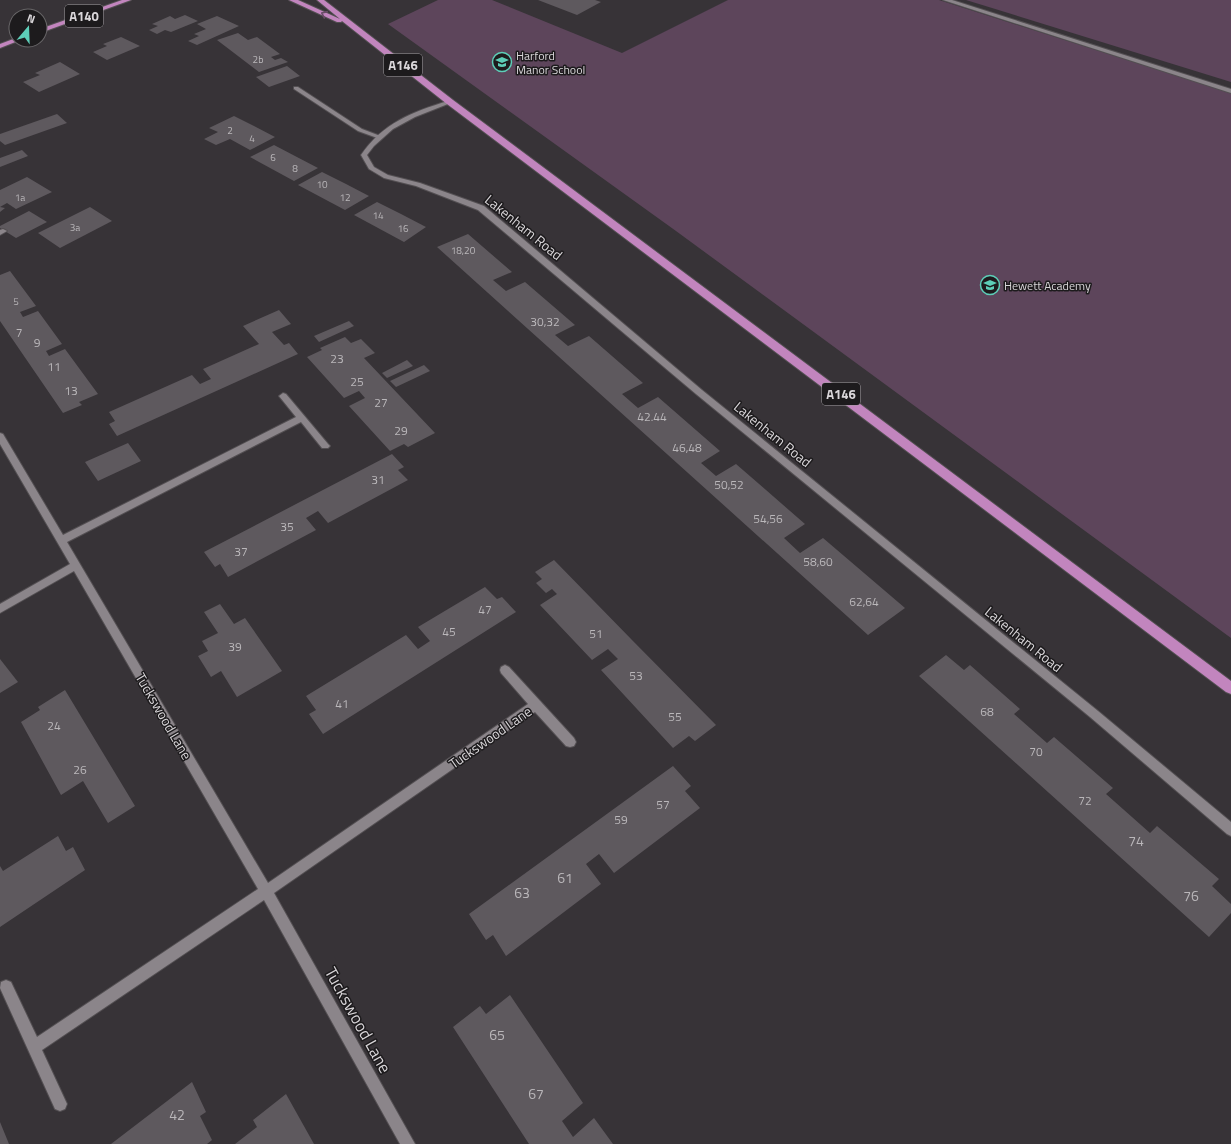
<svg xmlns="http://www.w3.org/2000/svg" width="1231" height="1144" font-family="'Titillium Web',sans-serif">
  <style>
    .green { fill: #5d455b }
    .building { fill: #5e595e }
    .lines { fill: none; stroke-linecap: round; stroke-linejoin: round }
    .lane-casing { stroke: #534f52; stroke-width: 2 }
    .street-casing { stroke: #534f52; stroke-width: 2 }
    .highway-casing { stroke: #534f52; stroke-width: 2 }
    .lane { fill: #8b858a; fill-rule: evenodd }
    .street { fill: #8b858a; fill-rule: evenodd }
    .highway { fill: #c285be; fill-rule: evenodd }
    .oneway { stroke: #674b65 }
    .labels { text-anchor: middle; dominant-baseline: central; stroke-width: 3; stroke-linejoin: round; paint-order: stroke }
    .far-number-label { font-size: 10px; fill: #bab7ba }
    .far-poi-label { font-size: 12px; fill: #d9d6d9; stroke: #1d1b1d; text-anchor: start }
    .number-label { font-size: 12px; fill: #bab7ba }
    .shield { fill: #1d1b1d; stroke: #a19ea1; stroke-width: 1 }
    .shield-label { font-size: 13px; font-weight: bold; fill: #d9d6d9 }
    .street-label { font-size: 14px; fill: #d9d6d9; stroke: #1d1b1d }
    .near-number-label { font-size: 14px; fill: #bab7ba }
    .near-street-label { font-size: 17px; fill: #d9d6d9; stroke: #1d1b1d }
  </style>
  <rect width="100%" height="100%" fill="#373337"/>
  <!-- green -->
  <g class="green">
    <polygon points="438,0 492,0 622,53 728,0 939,0 1231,93 1231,638 676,231 388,24"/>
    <polygon points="966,0 1231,0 1231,82"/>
  </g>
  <!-- building -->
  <g class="building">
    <polygon points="538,0 595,0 601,2 577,15"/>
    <polygon points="185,15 198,21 171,32 165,30 157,34 149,30 158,26 152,24 170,16 175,19"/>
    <polygon points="217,16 239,26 197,45 188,41 199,36 194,34 206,29 197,24"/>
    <polygon points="238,33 248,40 257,37 280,54 271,57 275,60 281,58 288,62 259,72 217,40"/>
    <polygon points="121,37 140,46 107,60 93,52 107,46 103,44"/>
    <polygon points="60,62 80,74 39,92 23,82 40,75 35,73"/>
    <polygon points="287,66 300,76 269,87 256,77"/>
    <polygon points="57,114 67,123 5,145 0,141 0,134"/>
    <polygon points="234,116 254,126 275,137 250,150 230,139 216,145 204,139 218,132 209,128"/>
    <polygon points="274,145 295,156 318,168 294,181 250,157"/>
    <polygon points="22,150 28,156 0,167 0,158"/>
    <polygon points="322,172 346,184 369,196 345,210 298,185"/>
    <polygon points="27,177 52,192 16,209 7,203 0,207 5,208 0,212 0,190"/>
    <polygon points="377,202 401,214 426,227 404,242 354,215"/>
    <polygon points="90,207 112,221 60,248 38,233"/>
    <polygon points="29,211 47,222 16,238 0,228 0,226"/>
    <polygon points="468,234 512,272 493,280 506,291 525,282 575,325 555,335 568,346 589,336 643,383 622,394 638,408 658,397 720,451 701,463 716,476 736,464 805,524 784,538 800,553 823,538 905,608 868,635 437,247"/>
    <polygon points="10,271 36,306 20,312 23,317 38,311 62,344 46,351 49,356 65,349 98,394 79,402 82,405 63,413 0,321 0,275"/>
    <polygon points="279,310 291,324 272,332 284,345 289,343 298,354 117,436 109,424 115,421 109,412 192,375 200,384 211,379 203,369 259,344 243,326"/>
    <polygon points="349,321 354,326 319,342 314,336"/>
    <polygon points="345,337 351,343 361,339 375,353 364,358 435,433 408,447 404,444 390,451 349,406 365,398 359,391 344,398 307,357 322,350 320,348"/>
    <polygon points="407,360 413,366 387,378 382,373"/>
    <polygon points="424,365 430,371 396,387 390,381"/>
    <polygon points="128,443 141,461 98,481 85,462"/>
    <polygon points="392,454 404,467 398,470 408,480 328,523 318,511 306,518 316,530 228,577 220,564 215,567 204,552"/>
    <polygon points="554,560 632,640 716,725 695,741 689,736 673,748 601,670 618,659 608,649 592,660 540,605 557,594 552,589 546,593 536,583 542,579 535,572"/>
    <polygon points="485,587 497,599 502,597 516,612 323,734 309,714 316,710 306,696 406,635 418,649 430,641 418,627"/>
    <polygon points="220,604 234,624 245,618 282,671 237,697 221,671 211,677 198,656 208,651 202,641 218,633 204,612"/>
    <polygon points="946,655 964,670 970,665 1020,709 1014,714 1047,743 1054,737 1113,788 1106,794 1150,833 1157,826 1219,879 1212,886 1231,904 1231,913 1209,937 919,676"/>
    <polygon points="0,659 18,682 0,693"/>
    <polygon points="65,690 135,806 108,823 83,781 61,795 21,722 40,710 38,707"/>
    <polygon points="673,766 691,786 685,791 700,808 614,873 599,854 586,864 601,884 506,956 493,935 486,940 469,914"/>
    <polygon points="58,836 66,851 73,847 85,870 0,927 0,866 3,871"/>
    <polygon points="510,995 583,1103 562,1121 573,1137 594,1118 613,1144 529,1144 453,1027 480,1006 486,1014"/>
    <polygon points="192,1082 206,1112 200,1116 212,1140 207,1144 111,1144"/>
    <polygon points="286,1094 314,1144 235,1144 257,1127 253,1120"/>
    <polygon points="0,1122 9,1144 0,1144"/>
  </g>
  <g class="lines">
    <!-- lane casing -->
    <g class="lane-casing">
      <g id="lane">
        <polygon points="943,0 952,0 1231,89 1231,93"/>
        <polygon points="294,87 298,87 362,129 383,137 380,139 358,131 294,89"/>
        <polygon points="3,229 7,231 0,235 0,230"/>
      </g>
    </g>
    <!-- street casing -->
    <g class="street-casing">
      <g id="street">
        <path d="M448,101L453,102L415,117L393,129L374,146L367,155L374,167L388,175L420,183L484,206L702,390L1098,711L1231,822V836L1227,834L1090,717L696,394L478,210L416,186L384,178L369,169L361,155C383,123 412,112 448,101Z"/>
        <polygon points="283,393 286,394 328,444 330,446 328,448 322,448 301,422 67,542 268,883 528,704 501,673 500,670 501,667 505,665 509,667 574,738 576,742 574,746 570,747 566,746 535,712 274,893 415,1144 400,1144 264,900 42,1050 67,1104 65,1109 60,1111 55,1109 0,988 1,982 6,980 11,982 37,1037 258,889 74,571 0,613 0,604 70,564 0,444 0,433 3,434 63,535 296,417 279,396"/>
      </g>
    </g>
    <!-- highway casing -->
    <g class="highway-casing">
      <g id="highway">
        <polygon points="122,0 131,0 40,33 40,29"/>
        <polygon points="289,0 298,0 340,19 317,0 324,0 453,100 1231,681 1231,694 1226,692 447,104 342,21 341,22 337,22"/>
        <polygon points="16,38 16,40 20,40 18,41 0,48 0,44"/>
      </g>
    </g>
    <!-- lane -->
    <use href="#lane" class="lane"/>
    <!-- street -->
    <use href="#street" class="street"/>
    <!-- highway -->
    <use href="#highway" class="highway"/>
  </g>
  <!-- one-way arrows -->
  <defs><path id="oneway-chevron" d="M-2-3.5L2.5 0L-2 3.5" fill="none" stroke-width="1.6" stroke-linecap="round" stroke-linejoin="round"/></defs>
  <use class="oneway" href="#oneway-chevron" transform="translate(324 14) rotate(-156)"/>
  <!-- icons -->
  <defs>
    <g id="school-ring" transform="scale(1)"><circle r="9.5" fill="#1d1b1d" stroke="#5dceb8" stroke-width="1.5"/><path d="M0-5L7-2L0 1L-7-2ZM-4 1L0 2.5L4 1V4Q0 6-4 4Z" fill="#5dceb8"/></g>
  </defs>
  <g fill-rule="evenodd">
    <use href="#school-ring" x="502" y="62"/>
    <use href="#school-ring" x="990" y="285"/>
  </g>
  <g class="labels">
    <!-- far-number labels -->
    <g class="far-number-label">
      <text x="258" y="59">2b</text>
      <text x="230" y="130">2</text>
      <text x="252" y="138">4</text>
      <text x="273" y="157">6</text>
      <text x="295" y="168">8</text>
      <text x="322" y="184">10</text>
      <text x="20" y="197">1a</text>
      <text x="345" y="197">12</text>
      <text x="378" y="215">14</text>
      <text x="75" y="227">3a</text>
      <text x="403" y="228">16</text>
      <text x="463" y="250">18,20</text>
      <text x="16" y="301">5</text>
    </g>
    <!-- far-poi labels -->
    <g class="far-poi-label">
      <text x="516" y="55">Harford<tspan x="516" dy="14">Manor School</tspan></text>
      <text x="1004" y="285">Hewett Academy</text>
    </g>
    <!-- number labels -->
    <g class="number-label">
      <text x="545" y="321">30,32</text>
      <text x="19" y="332">7</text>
      <text x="37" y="342">9</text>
      <text x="337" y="358">23</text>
      <text x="54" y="366">11</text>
      <text x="357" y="381">25</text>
      <text x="71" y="390">13</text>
      <text x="381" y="402">27</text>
      <text x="652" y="416">42.44</text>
      <text x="401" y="430">29</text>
      <text x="687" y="447">46,48</text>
      <text x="378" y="479">31</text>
      <text x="729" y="484">50,52</text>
      <text x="768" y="518">54,56</text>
      <text x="287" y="526">35</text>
      <text x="241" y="551">37</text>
      <text x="818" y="561">58,60</text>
      <text x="864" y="601">62,64</text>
      <text x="485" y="609">47</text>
      <text x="449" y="631">45</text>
      <text x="596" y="633">51</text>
      <text x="235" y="646">39</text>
      <text x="636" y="675">53</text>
      <text x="342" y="703">41</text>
      <text x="987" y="711">68</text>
      <text x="675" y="716">55</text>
      <text x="54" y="725">24</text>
      <text x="1036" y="751">70</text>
      <text x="80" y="769">26</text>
      <text x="1085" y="800">72</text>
      <text x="663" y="804">57</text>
      <text x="621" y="819">59</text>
    </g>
    <!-- shield labels -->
    <g class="shield">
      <rect x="65" y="5" width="38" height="22" rx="3"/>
      <rect x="384" y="54" width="38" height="22" rx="3"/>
      <rect x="822" y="383" width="38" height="22" rx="3"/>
    </g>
    <g class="shield-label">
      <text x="84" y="16">A140</text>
      <text x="403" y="65">A146</text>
      <text x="841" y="394">A146</text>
    </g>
    <!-- street labels -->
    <g class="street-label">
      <text transform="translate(524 227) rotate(39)">Lakenham Road</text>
      <text transform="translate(773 434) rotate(39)">Lakenham Road</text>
      <text transform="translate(1024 639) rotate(39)">Lakenham Road</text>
      <text transform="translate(164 716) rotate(60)">Tuckswood Lane</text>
      <text transform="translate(490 737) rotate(-35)">Tuckswood Lane</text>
    </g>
    <!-- near-number labels -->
    <g class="near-number-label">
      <text x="1136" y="840">74</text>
      <text x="565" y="877">61</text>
      <text x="522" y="892">63</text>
      <text x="1191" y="895">76</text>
      <text x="497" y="1034">65</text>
      <text x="536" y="1093">67</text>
      <text x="177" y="1114">42</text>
    </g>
    <!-- near-street labels -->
    <g class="near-street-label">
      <text transform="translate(358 1020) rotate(61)">Tuckswood Lane</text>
    </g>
  </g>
  <!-- north arrow -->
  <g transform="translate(28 28) rotate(19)"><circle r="19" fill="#1d1b1d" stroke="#686668"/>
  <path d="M0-3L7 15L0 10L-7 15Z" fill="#5dceb8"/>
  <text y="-6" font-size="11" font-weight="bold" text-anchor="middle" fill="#d9d6d9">N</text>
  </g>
</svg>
